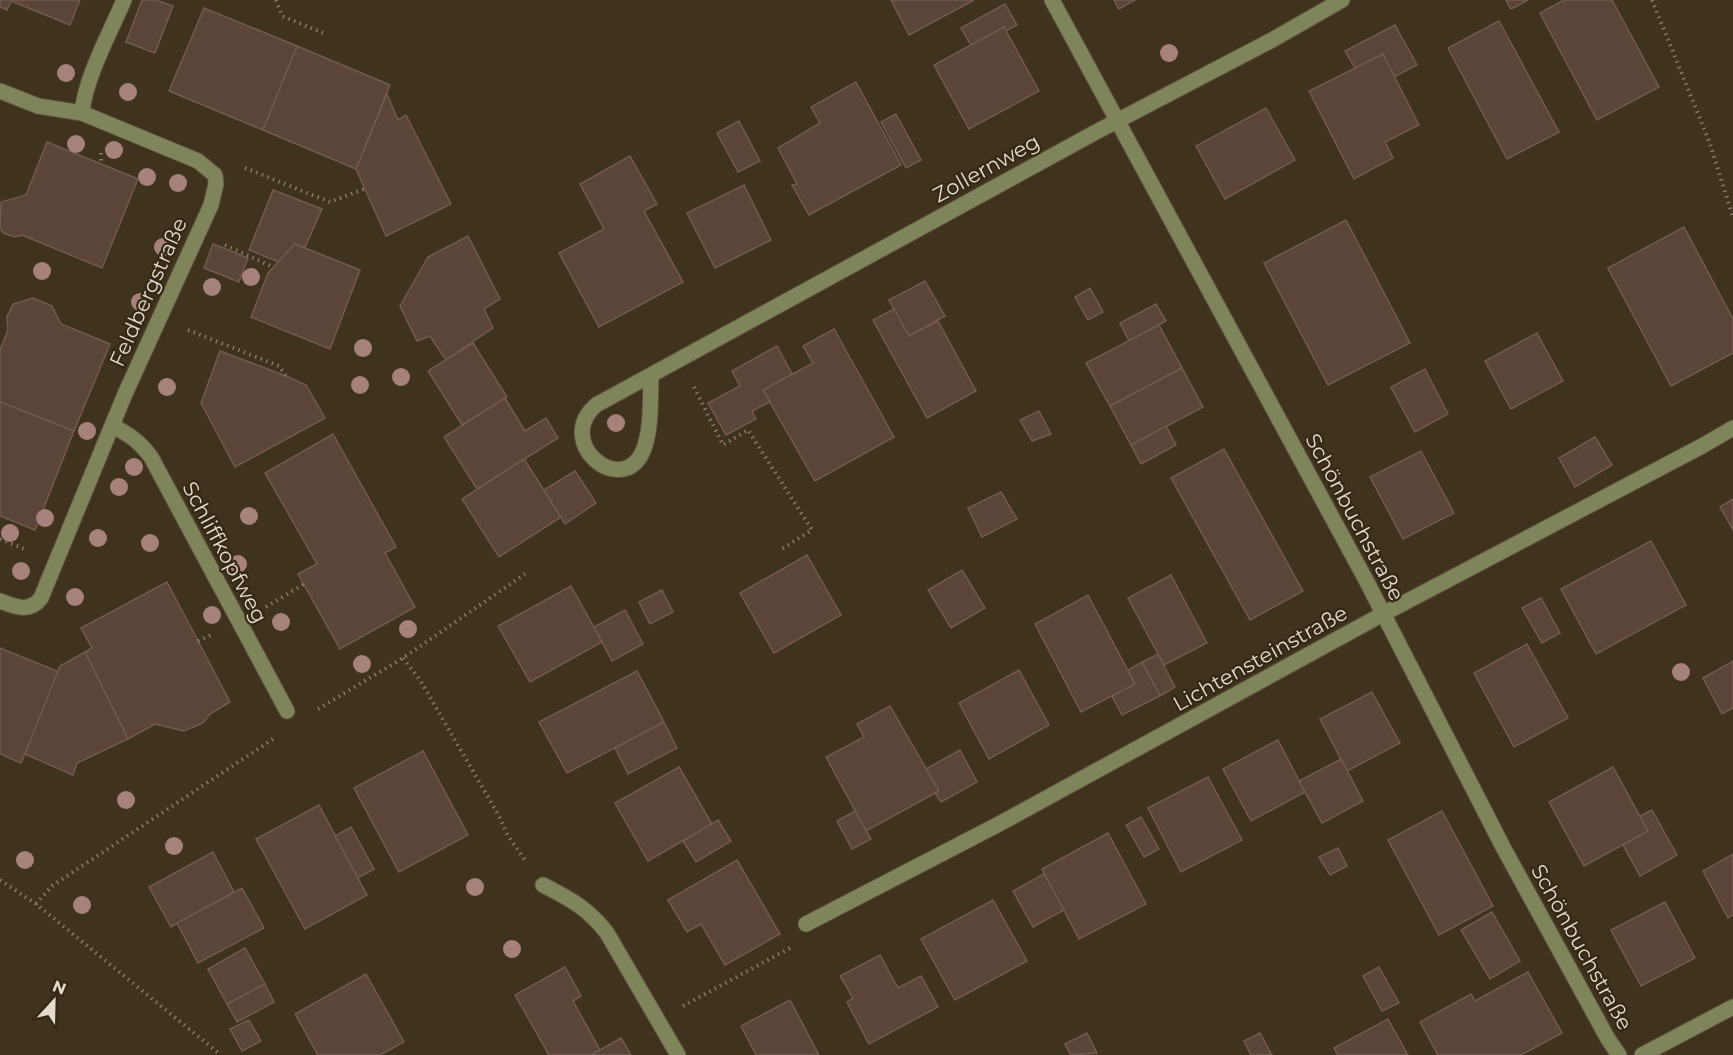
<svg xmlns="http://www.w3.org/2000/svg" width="1733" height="1055" font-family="Montserrat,sans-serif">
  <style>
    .building { fill: #5b4438; stroke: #735a4e; stroke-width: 1.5 }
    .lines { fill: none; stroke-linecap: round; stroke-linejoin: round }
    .minor-casing { stroke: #5d513e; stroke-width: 17 }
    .path { stroke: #847a68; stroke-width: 4; stroke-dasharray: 1.5 4.5; stroke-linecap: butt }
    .minor { stroke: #7f845a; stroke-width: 15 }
    .tree { fill: #a6827b }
    .labels { text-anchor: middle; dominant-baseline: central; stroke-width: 4.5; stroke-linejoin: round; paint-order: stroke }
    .street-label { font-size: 21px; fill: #e3dbce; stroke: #352914 }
  </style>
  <rect width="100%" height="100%" fill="#3f331e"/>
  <!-- building -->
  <g class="building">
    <polygon points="0,0 80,0 70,25 11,1 7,10 0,7"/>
    <polygon points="142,0 156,0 173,6 155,53 126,42"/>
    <polygon points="891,0 974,0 909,35"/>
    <polygon points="1114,0 1135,0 1119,9"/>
    <polygon points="1506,0 1528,0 1511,9"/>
    <polygon points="1564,0 1612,0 1659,87 1597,120 1540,13"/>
    <polygon points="1005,4 1017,25 1006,31 1004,27 971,45 961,28"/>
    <polygon points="204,8 297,46 263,130 169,91"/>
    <polygon points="1499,21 1559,132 1507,159 1448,48"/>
    <polygon points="1395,25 1417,65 1394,77 1383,54 1355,68 1345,51"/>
    <polygon points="1004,27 1039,91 969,129 934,65"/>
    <polygon points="297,46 390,85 356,169 263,130"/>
    <polygon points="1383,54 1419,125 1385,142 1393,158 1354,179 1309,91"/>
    <polygon points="856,82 901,165 809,215 792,185 797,184 778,148 820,123 811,107"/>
    <polygon points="387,94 398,120 406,115 451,204 386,236 356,169"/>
    <polygon points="1266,108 1295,160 1225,199 1196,146"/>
    <polygon points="896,114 921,160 906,168 881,122"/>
    <polygon points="739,121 760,161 738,172 717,133"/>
    <polygon points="47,142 138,179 102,268 22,235 15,237 3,233 0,228 1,202 26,195"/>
    <polygon points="630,156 657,204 644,211 683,282 599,327 559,253 604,229 580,184"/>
    <polygon points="744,185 771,240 715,268 687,213"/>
    <polygon points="273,190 322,209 305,247 295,244 279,262 249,250"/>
    <polygon points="1346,220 1410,343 1328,385 1264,263"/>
    <polygon points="1684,227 1733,319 1733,353 1671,386 1608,268"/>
    <polygon points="468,236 500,299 484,309 493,328 446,360 430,336 417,341 400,306 428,257"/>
    <polygon points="213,244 248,258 239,282 204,268"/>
    <polygon points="295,244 360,270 330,349 251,317 268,273"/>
    <polygon points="925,281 945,316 909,336 889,300"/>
    <polygon points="1090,288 1103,312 1088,320 1075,297"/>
    <polygon points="33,298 52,306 61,324 110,344 74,431 0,402 0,350 8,330 7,317 13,304"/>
    <polygon points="1156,304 1166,321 1129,341 1120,323"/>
    <polygon points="894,309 909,336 938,321 976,391 927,418 873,320"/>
    <polygon points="1159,325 1182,368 1110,406 1086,363"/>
    <polygon points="834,329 894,437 815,481 763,390 813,363 803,346"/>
    <polygon points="1537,333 1563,381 1511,409 1485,361"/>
    <polygon points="473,343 507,397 462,425 428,371"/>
    <polygon points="777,346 792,374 763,390 770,402 752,411 756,419 726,435 708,403 740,386 732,371"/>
    <polygon points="220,351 286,376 306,385 325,418 235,467 201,403"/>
    <polygon points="1182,368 1203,407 1131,445 1110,406"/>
    <polygon points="1425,369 1448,414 1415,432 1391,387"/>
    <polygon points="505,398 525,431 546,418 558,438 477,489 444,437"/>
    <polygon points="0,402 74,431 35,530 0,516"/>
    <polygon points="1039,411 1051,434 1032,441 1020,420"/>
    <polygon points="1166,426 1176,445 1141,464 1131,445"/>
    <polygon points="333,434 396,547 385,553 415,607 340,649 298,574 317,564 265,473"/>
    <polygon points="1595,437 1612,465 1575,487 1559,458"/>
    <polygon points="1224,449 1303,591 1250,620 1171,478"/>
    <polygon points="1421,451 1454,513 1403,539 1370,477"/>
    <polygon points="524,459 561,517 499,557 462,499"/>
    <polygon points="575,471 596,503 565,524 544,490"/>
    <polygon points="1001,492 1017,519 982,537 968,508"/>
    <polygon points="1733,499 1733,530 1720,507"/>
    <polygon points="1651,541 1686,605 1596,654 1561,589"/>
    <polygon points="807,555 841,615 774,653 740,593"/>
    <polygon points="962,570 985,608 951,628 928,590"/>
    <polygon points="1171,575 1207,643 1164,665 1128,598"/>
    <polygon points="167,582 230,702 210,714 203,723 184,731 155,724 128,739 85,652 92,648 81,628"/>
    <polygon points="571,586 602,642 530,682 498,626"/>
    <polygon points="662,590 673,612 650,624 639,602"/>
    <polygon points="1088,595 1135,684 1081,712 1035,624"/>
    <polygon points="1541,598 1560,633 1542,643 1522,608"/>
    <polygon points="625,610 643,644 612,661 594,627"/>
    <polygon points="1527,644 1568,718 1514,747 1474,673"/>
    <polygon points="0,648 59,672 21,763 0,754"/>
    <polygon points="85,652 128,739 77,763 73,775 25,754 60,666"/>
    <polygon points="1158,654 1175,687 1160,696 1142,662"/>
    <polygon points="1733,661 1733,708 1722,714 1703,678"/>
    <polygon points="1142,662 1160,696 1122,715 1112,696 1135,684 1128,670"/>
    <polygon points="1019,670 1049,725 989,759 959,703"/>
    <polygon points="637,671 664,722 567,773 539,722"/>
    <polygon points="1372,692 1400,743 1347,771 1320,719"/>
    <polygon points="890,706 939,791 866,831 826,757 864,737 857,724"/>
    <polygon points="664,722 677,748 628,774 615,748"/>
    <polygon points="1278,740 1305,792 1251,821 1223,769"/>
    <polygon points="960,750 977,782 941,802 935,793 939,791 926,769"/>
    <polygon points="423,751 468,835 399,872 354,788"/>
    <polygon points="1341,759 1363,801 1322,823 1299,781"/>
    <polygon points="679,767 712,824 648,861 615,803"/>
    <polygon points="1613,767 1648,831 1584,866 1549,802"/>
    <polygon points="1208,777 1242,840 1181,872 1148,808"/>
    <polygon points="319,805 367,895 305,929 256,839"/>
    <polygon points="1652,810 1677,855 1640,876 1623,845 1648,831 1640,816"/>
    <polygon points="855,811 871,839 852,849 837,821"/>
    <polygon points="1442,811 1493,906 1439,935 1388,840"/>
    <polygon points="1141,817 1159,849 1144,857 1126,825"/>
    <polygon points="718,820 731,841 696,862 683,841"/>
    <polygon points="351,827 374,869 358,878 335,836"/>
    <polygon points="1108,833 1146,904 1079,939 1042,869"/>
    <polygon points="1338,848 1347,866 1330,875 1319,857"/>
    <polygon points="213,852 234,892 171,927 149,887"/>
    <polygon points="1733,854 1733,915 1728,918 1703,871"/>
    <polygon points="737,860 780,934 725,965 701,924 687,932 668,900"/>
    <polygon points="1044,874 1064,910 1033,927 1013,891"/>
    <polygon points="242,888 264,928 198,963 177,923"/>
    <polygon points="993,900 1027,961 955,1000 921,939"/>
    <polygon points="1665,902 1695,958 1641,986 1611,930"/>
    <polygon points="1492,912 1520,961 1490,979 1461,930"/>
    <polygon points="245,948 265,984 227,1004 208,969"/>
    <polygon points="880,955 898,988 921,976 938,1007 869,1044 847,1002 853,998 840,976"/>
    <polygon points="565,967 581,996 573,1001 600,1050 591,1055 549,1055 515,995"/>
    <polygon points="1379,967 1399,1003 1382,1011 1363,976"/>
    <polygon points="1528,972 1562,1033 1521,1055 1438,1055 1420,1022 1471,994 1475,1001"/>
    <polygon points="366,974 404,1042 380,1055 318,1055 295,1014"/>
    <polygon points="265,984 274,1002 237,1022 227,1004"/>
    <polygon points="790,1000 819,1055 756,1055 741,1026"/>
    <polygon points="1388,1019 1408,1055 1338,1055 1334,1048"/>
    <polygon points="249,1020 261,1041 242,1051 230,1029"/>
    <polygon points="1087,1033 1097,1053 1071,1055 1065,1044"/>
    <polygon points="1260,1033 1272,1055 1251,1055 1244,1041"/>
    <polygon points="621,1038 631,1055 591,1055 600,1050"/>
  </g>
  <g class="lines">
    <!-- minor casing -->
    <g class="minor-casing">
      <g id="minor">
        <polyline points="1052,0 1367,582 1503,847 1608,1039 1619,1055"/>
        <path d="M0,91L38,106L82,113L198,161L215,175L216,184L211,205L125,394L41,598C30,613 15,607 0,601"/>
        <path d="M82,113C85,78 110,33 124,0"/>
        <path d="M651,376C650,399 652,429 643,451C622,499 553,443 596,405L1096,132L1272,40L1342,0"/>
        <path d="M112,426C129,434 140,442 151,457L287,711"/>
        <path d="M543,885C570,899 588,908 607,933L678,1055"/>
        <polyline points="806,924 999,824 1383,614 1702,446 1733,428"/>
        <polyline points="1642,1055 1733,1007"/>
      </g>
    </g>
    <!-- path -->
    <g class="path">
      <polyline points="276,0 282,16 323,33"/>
      <polyline points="1652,0 1709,141 1733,217"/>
      <polyline points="101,153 101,164"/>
      <polyline points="245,168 330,202 364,189"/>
      <polyline points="225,245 273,267"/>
      <polyline points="188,330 279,366 286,376"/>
      <polyline points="694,387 723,445 748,430 812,530 780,550"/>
      <polyline points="0,539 27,550"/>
      <polyline points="266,607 304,584"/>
      <polyline points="198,641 211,635"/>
      <polyline points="403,658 420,680 499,816 508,836 525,860"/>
      <polyline points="318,709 403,658 525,574"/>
      <polyline points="0,880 36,904 221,1055"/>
      <polyline points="36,904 52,886 273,739"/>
      <polyline points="683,1006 790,948"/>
    </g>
    <!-- minor -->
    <use href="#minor" class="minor"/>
  </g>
  <!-- trees -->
  <g class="tree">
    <circle cx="1169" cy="53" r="9"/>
    <circle cx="66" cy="73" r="9"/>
    <circle cx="128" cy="92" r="9"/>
    <circle cx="76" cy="144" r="9"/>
    <circle cx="114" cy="150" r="9"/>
    <circle cx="147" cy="177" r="9"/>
    <circle cx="178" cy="183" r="9"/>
    <circle cx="163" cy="247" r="9"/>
    <circle cx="42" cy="271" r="9"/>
    <circle cx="251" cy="277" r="9"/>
    <circle cx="212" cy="287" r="9"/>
    <circle cx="140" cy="302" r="9"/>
    <circle cx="363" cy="348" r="9"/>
    <circle cx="401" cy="377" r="9"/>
    <circle cx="360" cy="385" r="9"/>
    <circle cx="167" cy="387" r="9"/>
    <circle cx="616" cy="423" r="9"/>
    <circle cx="87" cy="431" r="9"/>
    <circle cx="134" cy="467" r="9"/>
    <circle cx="119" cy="487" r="9"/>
    <circle cx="249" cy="516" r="9"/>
    <circle cx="45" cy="518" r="9"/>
    <circle cx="10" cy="533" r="9"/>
    <circle cx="98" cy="538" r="9"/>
    <circle cx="150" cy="543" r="9"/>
    <circle cx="238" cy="564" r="9"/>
    <circle cx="21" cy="571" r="9"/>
    <circle cx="75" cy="597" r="9"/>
    <circle cx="212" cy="615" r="9"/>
    <circle cx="281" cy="622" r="9"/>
    <circle cx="408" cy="629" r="9"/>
    <circle cx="362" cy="664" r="9"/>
    <circle cx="1681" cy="672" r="9"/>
    <circle cx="126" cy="800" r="9"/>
    <circle cx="174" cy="846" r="9"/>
    <circle cx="25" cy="860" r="9"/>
    <circle cx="475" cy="887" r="9"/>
    <circle cx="82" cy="905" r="9"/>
    <circle cx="512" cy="949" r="9"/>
  </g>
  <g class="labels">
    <!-- street labels -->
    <g class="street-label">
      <text transform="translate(986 168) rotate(-29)">Zollernweg</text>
      <text transform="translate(148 292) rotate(-66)">Feldbergstraße</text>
      <text transform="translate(1355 517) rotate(62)">Schönbuchstraße</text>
      <text transform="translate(225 552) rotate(62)">Schliffkopfweg</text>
      <text transform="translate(1260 658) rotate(-29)">Lichtensteinstraße</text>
      <text transform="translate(1582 947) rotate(61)">Schönbuchstraße</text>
    </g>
  </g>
  <!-- north arrow -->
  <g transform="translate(54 1001) rotate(22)" stroke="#352914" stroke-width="4.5" paint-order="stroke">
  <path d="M0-4.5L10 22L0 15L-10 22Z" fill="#e3dbce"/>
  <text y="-9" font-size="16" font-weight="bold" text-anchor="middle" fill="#e3dbce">N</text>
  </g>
</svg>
